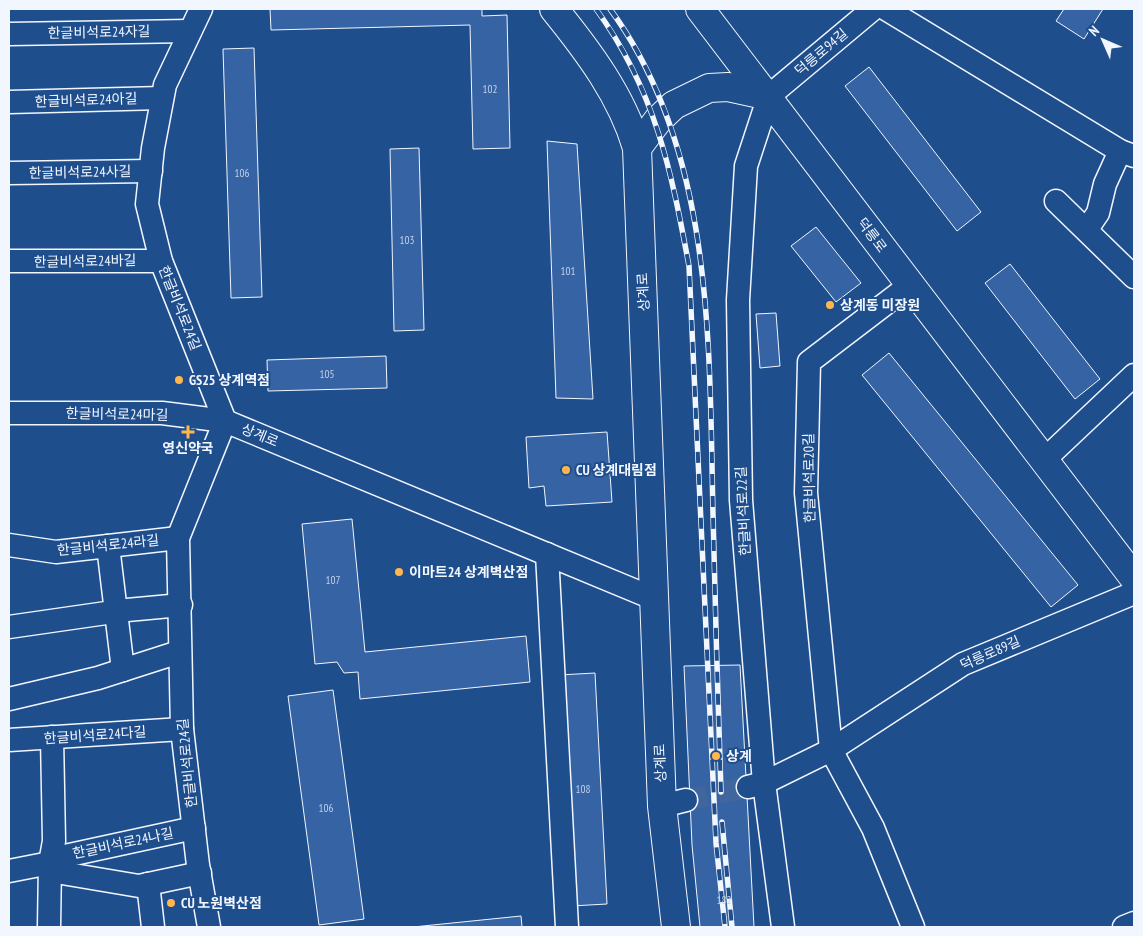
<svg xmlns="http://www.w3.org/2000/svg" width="1143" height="936" font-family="'PT Sans Narrow','Noto Sans KR',sans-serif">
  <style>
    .building { fill: #3563a3; stroke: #f2f6ff }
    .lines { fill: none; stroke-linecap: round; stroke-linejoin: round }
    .minor-tunnel { stroke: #3f679d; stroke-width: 22; stroke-dasharray: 22 11; stroke-linecap: butt }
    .minor-casing { stroke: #f2f6ff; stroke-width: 25 }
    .major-casing { stroke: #f2f6ff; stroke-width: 30 }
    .minor { stroke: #1f4e8c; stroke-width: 22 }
    .major { stroke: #1f4e8c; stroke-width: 28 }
    .rail-casing { stroke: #f2f6ff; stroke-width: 5.5 }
    .rail { stroke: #1f4e8c; stroke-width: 4; stroke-dasharray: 11; stroke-linecap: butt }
    .poi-dot { fill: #ffb74d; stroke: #1f4e8c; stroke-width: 2 }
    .labels { text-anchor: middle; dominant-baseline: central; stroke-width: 4; stroke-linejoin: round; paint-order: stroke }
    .number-label { font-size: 11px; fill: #c3d1e8 }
    .street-label { font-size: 14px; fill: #f2f6ff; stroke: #1f4e8c }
    .poi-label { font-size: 14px; font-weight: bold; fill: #f2f6ff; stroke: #1f4e8c; text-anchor: start }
  </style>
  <rect width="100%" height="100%" fill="#1f4e8c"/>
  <!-- building -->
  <g class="building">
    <polygon points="270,9 482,9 482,16 507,15 510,148 473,149 470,25 271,30"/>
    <polygon points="1064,9 1103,9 1084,39 1056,21"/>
    <polygon points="254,48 262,297 231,298 223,49"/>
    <polygon points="869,67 981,212 957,231 845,86"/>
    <polygon points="547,141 577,144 593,399 556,398"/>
    <polygon points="419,148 424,330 394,331 390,149"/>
    <polygon points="816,227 861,283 836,302 791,246"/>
    <polygon points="1010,264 1100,379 1075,399 985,283"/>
    <polygon points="776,313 780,366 760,368 756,314"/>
    <polygon points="889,353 1078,585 1051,607 862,375"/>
    <polygon points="386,356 387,388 268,391 267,360"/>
    <polygon points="607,432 612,502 546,506 544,486 529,488 526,437"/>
    <polygon points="352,519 365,652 526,636 530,682 360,699 358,672 344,673 337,662 315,664 302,524"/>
    <polygon points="740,665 754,927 700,927 692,845 684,666"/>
    <polygon points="595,673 607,904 571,906 559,675"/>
    <polygon points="333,690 364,919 319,925 288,696"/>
    <polygon points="521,916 522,927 413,927"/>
  </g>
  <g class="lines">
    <!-- minor-tunnel -->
    <polyline class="minor-tunnel" points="686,800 748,787"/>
    <!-- minor casing -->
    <g class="minor-casing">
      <g id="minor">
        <polyline points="201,9 165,85 153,148 147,204 161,261 225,421 178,538 182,729 198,865 209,927"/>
        <polyline points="886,9 1120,151 1134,156"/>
        <polyline points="9,34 190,31"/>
        <polyline points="9,102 162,98"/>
        <polyline points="9,173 151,171"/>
        <polyline points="1056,201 1134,277"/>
        <polyline points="1087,229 1098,213 1105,184 1120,151"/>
        <polyline points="9,261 161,261"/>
        <polyline points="910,285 809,362 806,493 831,750 873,828 913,927"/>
        <polyline points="9,413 162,413 225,421 655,599"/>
        <polyline points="1043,461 1134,375"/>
        <polyline points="9,545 56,552 178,538"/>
        <polyline points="108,546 123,670"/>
        <polyline points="547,554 567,927"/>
        <polyline points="9,627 127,610 181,605"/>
        <polyline points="9,699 98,678 179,652"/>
        <polyline points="9,740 182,729"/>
        <polyline points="748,787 764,783 831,750 963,664 1134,593"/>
        <polyline points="662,806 686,800"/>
        <polyline points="51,859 194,828"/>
        <polyline points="9,871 50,863"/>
        <polyline points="50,871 139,886 200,873"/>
        <polyline points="148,884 153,927"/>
        <polyline points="49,927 50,863 54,841 52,737"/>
        <polyline points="783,927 764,783 741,500 738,300 746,166 769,96 873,9"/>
        <polyline points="1124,927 1134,923"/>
      </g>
    </g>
    <!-- major casing -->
    <g class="major-casing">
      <g id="major">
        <path d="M554,9C588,51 622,96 637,148L662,806L676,927"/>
        <polyline points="700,9 1134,578"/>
        <polyline points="637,148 658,120 674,105 709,88 728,87 769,96"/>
      </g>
    </g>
    <!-- minor -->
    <use href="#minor" class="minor"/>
    <!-- major -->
    <use href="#major" class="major"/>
    <!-- rail casing -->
    <g class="rail-casing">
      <g id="rail">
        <path d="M596,9C655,90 671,169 689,266L716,843L725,927"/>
        <path d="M610,9C715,152 709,345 713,514C715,607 718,699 721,792"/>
        <polyline points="722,822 732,927"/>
      </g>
    </g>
    <!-- rail -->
    <use href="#rail" class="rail"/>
  </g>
  <!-- markers -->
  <g class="poi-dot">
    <circle cx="830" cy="305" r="5"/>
    <circle cx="179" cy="380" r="5"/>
    <path d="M185.5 424.5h5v5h5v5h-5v5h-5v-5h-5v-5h5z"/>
    <circle cx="566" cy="470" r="5"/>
    <circle cx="399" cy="572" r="5"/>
    <circle cx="716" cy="756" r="5"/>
    <circle cx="171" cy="903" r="5"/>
  </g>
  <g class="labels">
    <!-- number labels -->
    <g class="number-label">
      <text x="490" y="89">102</text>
      <text x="242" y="173">106</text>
      <text x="407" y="240">103</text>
      <text x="568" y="271">101</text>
      <text x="327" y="374">105</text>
      <text x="333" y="580">107</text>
      <text x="583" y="789">108</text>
      <text x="326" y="808">106</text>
      <text x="724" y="900">182</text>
    </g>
    <!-- street labels -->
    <g class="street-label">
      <text transform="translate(99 32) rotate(-1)">한글비석로24자길</text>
      <text transform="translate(821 52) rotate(-40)">덕릉로94길</text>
      <text transform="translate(86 100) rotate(-2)">한글비석로24아길</text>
      <text transform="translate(80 172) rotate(-1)">한글비석로24사길</text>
      <text transform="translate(872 235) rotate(53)">덕릉로</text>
      <text transform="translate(85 261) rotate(-1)">한글비석로24바길</text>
      <text transform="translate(643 292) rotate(-93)">상계로</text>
      <text transform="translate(180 308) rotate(68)">한글비석로24길</text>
      <text transform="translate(117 414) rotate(1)">한글비석로24마길</text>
      <text transform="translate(260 435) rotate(22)">상계로</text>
      <text transform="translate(809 478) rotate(-91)">한글비석로20길</text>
      <text transform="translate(743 511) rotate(-93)">한글비석로22길</text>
      <text transform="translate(108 545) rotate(-6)">한글비석로24라길</text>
      <text transform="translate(990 653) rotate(-24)">덕릉로89길</text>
      <text transform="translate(95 735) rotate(-4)">한글비석로24다길</text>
      <text transform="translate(187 763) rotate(-96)">한글비석로24길</text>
      <text transform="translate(660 763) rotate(-92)">상계로</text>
      <text transform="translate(123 843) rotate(-12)">한글비석로24나길</text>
    </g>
    <!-- poi labels -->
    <g class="poi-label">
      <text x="840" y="305">상계동 미장원</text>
      <text x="189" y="380">GS25 상계역점</text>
      <text x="188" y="448" text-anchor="middle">영신약국</text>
      <text x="576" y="470">CU 상계대림점</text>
      <text x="409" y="572">이마트24 상계벽산점</text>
      <text x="726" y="756">상계</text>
      <text x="181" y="903">CU 노원벽산점</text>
    </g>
  </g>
  <!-- border -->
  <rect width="1143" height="936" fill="none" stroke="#f2f6ff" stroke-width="20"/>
  <!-- north arrow -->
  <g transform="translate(1103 40) rotate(315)" stroke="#1f4e8c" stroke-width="4" paint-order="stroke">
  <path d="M0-4L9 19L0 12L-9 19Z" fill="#f2f6ff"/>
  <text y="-8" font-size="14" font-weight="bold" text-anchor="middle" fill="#f2f6ff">N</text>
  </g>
</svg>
